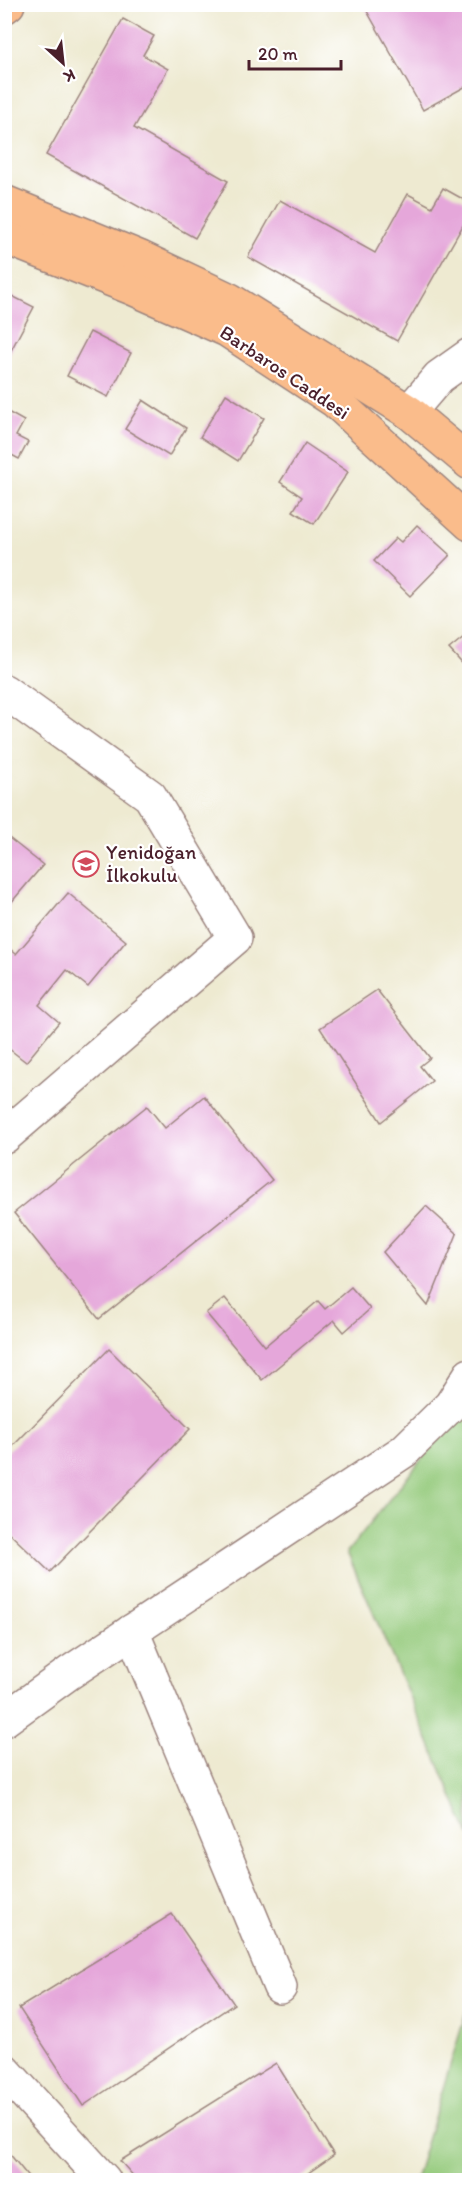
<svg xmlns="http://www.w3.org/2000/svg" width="474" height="2185" font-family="Itim,sans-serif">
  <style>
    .green { fill: #94ca7c; stroke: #6f7454; stroke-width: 1.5 }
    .building { fill: #e5a7da }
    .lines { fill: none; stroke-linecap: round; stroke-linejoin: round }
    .minor-casing { stroke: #9c847e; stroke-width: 36 }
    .major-casing { stroke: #9c847e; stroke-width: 36 }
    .minor { stroke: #fff; stroke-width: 33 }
    .major { stroke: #fabc8b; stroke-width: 33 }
    .labels { text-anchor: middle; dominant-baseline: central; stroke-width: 4.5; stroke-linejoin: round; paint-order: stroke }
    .street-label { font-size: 20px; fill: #4a1f2b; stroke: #fff }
    .poi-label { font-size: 20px; fill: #4a1f2b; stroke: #fff; text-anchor: start }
  </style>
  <rect width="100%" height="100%" fill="#fff"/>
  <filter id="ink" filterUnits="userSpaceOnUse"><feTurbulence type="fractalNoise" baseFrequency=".0167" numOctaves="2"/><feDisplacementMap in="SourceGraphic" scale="12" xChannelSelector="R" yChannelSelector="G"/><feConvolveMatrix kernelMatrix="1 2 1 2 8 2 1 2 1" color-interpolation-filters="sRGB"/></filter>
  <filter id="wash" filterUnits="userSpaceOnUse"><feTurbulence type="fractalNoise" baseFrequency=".008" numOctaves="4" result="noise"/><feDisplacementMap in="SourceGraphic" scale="24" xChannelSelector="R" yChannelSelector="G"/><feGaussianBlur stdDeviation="1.35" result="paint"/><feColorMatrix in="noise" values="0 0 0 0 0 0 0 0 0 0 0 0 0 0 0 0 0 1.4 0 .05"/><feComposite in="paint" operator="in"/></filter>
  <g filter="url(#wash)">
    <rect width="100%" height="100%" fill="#eeead1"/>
    <!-- green -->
    <g class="green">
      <polygon points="469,1400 469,1835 347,1552"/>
      <polygon points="469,2003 469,2180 415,2180"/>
    </g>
    <g id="blocks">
      <!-- building -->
      <g class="building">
        <polygon points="363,4 470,4 470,84 423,110"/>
        <polygon points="123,19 154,36 143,55 168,69 134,128 228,181 195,238 46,155"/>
        <polygon points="443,188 470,203 470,213 397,341 248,257 280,200 375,253 408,194 432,207"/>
        <polygon points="4,292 34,307 8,356 4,354"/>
        <polygon points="90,332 131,353 108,397 67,376"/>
        <polygon points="226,394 264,418 238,461 200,437"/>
        <polygon points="143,400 186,428 169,456 125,429"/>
        <polygon points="6,411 24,421 16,436 28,442 19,459 4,451 4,414"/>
        <polygon points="305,443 348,472 314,524 293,511 302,497 280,482"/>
        <polygon points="417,525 450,555 410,596 374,561 396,538 401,542"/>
        <polygon points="470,632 470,672 449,649"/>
        <polygon points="4,834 43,865 4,911"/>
        <polygon points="68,893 126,941 88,987 67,970 39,1005 59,1022 26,1062 4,1045 4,944 16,954"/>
        <polygon points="377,990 430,1058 420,1066 432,1081 381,1122 320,1028"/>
        <polygon points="204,1096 272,1180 99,1319 14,1213 147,1106 165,1128"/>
        <polygon points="426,1206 457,1234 428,1306 383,1252"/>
        <polygon points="351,1287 370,1309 344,1332 334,1320 262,1380 206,1313 225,1298 265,1346 318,1301 325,1309"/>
        <polygon points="109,1349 190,1429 50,1572 4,1528 4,1455"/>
        <polygon points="172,1914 234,2004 83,2106 19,2008"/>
        <polygon points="276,2063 334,2155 298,2180 137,2180 120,2161"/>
        <polygon points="4,2147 31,2180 4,2180"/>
      </g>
    </g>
  </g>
  <g filter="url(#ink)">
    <use href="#blocks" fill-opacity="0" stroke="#9c847e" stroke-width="1.5"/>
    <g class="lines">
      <!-- minor casing -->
      <g class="minor-casing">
        <g id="minor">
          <polyline points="409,412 439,377 470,355"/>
          <polyline points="4,691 150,796 235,938 4,1137"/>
          <polyline points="132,1631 280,1987"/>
          <polyline points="4,1720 69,1673 404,1451 451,1405 470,1375"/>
          <polyline points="4,2070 104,2180"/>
        </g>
      </g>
      <!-- major casing -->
      <g class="major-casing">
        <g id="major">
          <polyline points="4,7 8,4"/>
          <polyline points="4,202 141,258 230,300 409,412 470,463"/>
          <polyline points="4,237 132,288 227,330 335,401 470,524"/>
        </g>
      </g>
      <!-- minor -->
      <use href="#minor" class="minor"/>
      <!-- major -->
      <use href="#major" class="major"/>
    </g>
  </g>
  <!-- icons -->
  <defs>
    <g id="school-ring" transform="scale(1.35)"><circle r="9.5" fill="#fff" stroke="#d1495b" stroke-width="1.5"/><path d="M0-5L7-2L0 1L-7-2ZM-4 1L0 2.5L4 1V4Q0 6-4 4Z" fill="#d1495b"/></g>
  </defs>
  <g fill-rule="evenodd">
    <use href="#school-ring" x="86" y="864"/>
  </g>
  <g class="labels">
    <!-- street labels -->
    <g class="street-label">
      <text transform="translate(285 372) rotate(34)">Barbaros Caddesi</text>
    </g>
    <!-- poi labels -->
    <g class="poi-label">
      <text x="106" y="852">Yenidoğan<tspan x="106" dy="23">İlkokulu</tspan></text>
    </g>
  </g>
  <!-- margin -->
  <rect width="474" height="2185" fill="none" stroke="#fff" stroke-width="24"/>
  <!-- north arrow -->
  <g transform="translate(63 63) rotate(153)" stroke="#ffffff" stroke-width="4.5" paint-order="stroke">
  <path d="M0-4.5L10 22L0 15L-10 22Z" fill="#4a1f2b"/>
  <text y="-9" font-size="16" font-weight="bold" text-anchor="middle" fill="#4a1f2b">K</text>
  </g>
  <!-- scale -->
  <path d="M249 60v9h92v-9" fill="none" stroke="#4a1f2b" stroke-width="3"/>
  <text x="258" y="60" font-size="18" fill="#4a1f2b" stroke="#ffffff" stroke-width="4.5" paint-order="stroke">20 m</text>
</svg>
